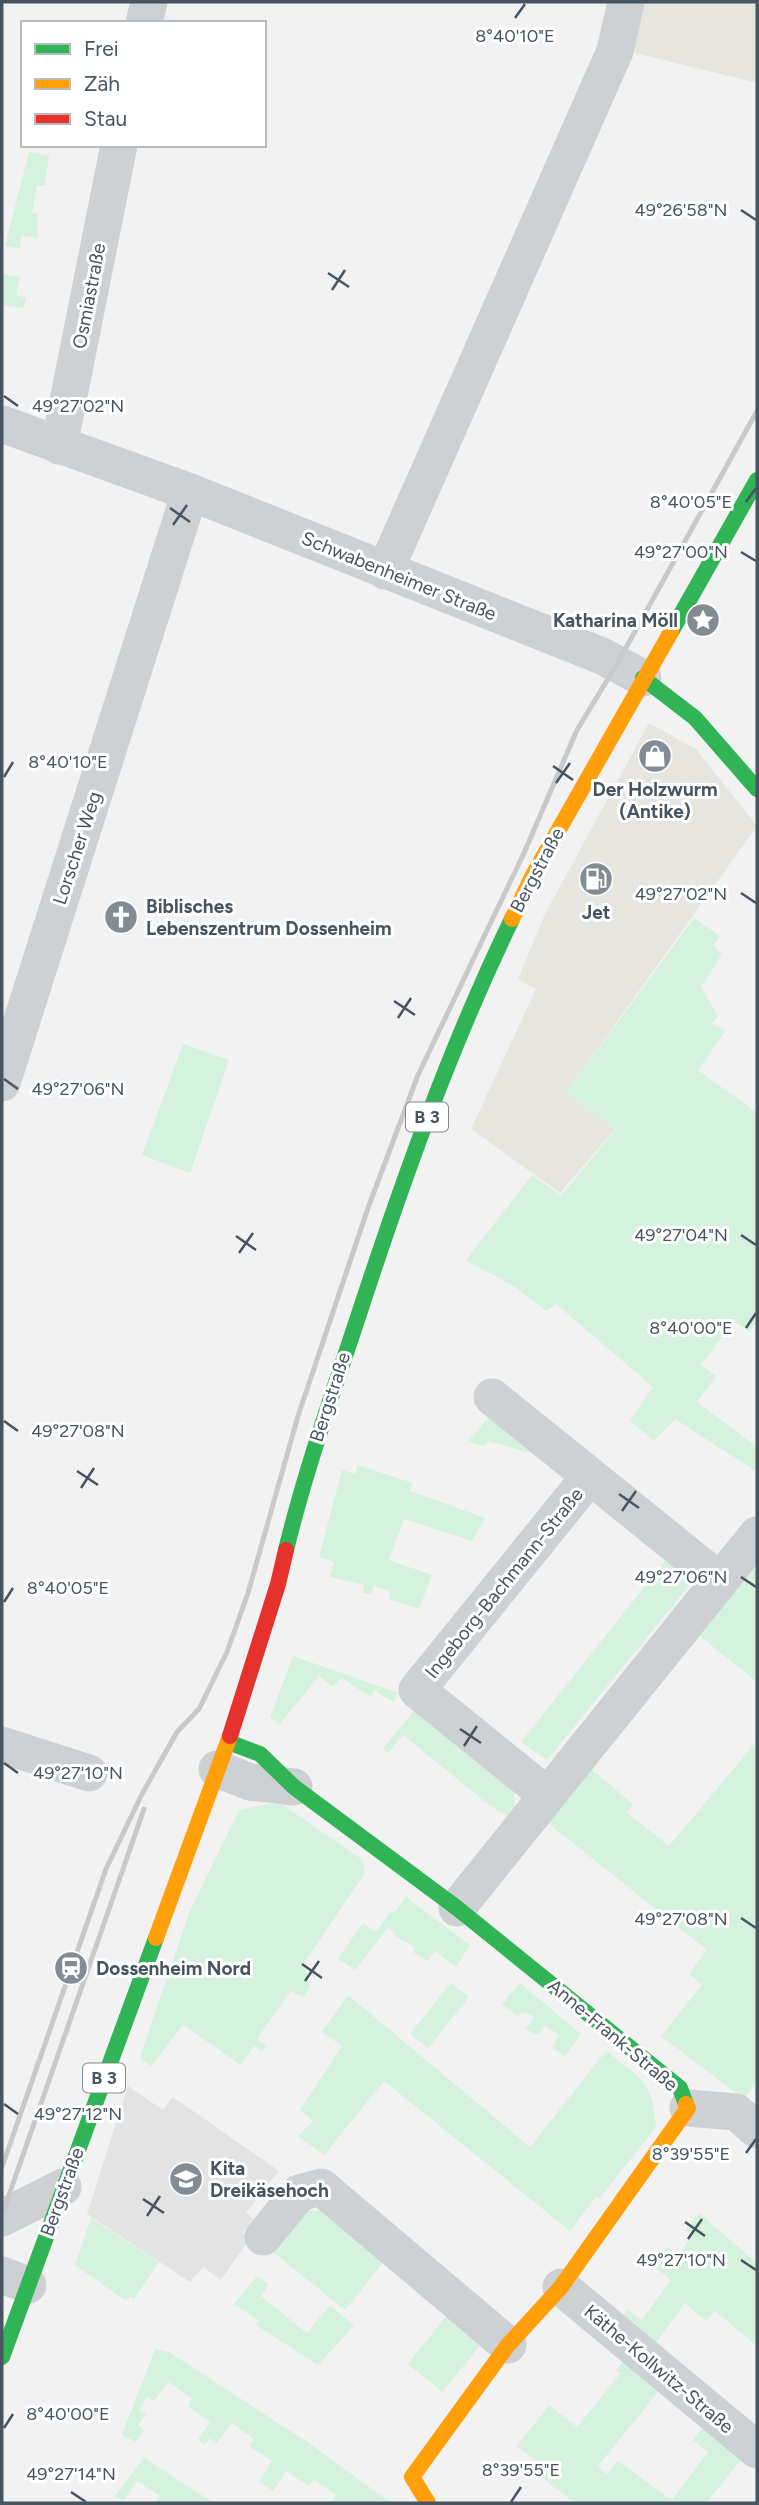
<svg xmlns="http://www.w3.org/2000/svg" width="759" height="2505" font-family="Figtree,sans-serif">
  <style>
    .commercial { fill: #e6e5e0 }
    .education { fill: #e4e3e4 }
    .green { fill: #d5f2df }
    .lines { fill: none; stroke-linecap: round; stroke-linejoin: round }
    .street { stroke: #cdd1d3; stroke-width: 37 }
    .fast { stroke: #30b455; stroke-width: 16 }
    .slow { stroke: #ff9f0a; stroke-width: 16 }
    .jam { stroke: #e5322d; stroke-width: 16 }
    .rail { stroke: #c8c9cb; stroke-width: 5 }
    .ticks { fill: none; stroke: #485560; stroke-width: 2.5 }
    .labels { text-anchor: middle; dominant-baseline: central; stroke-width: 6; stroke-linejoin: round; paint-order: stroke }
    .shield { fill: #fff; stroke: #7f8890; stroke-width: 2 }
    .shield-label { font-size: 18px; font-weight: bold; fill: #485560 }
    .street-label { font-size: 19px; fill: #485560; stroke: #fff }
    .poi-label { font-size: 19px; font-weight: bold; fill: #485560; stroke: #fff; text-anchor: start }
    .ticks-label { font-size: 18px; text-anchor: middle; fill: #485560; stroke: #fff; stroke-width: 6; stroke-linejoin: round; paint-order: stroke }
  </style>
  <rect width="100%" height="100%" fill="#f2f2f2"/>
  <!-- commercial -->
  <g class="commercial">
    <polygon points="639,2 757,2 757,83 627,51"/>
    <polygon points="649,723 696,749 757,826 566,1093 616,1128 560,1193 471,1129 536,989 518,979 545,914"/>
  </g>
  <!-- education -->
  <polygon class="education" points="128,2086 163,2110 173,2097 279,2171 246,2213 253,2219 242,2233 250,2238 221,2280 203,2267 190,2282 87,2214"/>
  <!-- green -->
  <g class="green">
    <polygon points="29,152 49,155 45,186 37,186 32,213 37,214 38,238 21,236 20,249 5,246"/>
    <polygon points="2,274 20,277 16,295 26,298 24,308 4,305 2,323"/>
    <polygon points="694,918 720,936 713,946 722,954 701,986 718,1017 711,1024 726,1030 698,1070 757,1113 757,1326 755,1325 749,1331 733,1321 701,1365 716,1376 697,1402 757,1447 757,1472 675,1419 654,1441 630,1421 653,1387 556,1304 546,1311 515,1287 466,1260 532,1175 561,1196 616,1129 566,1093"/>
    <polygon points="183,1044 229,1060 190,1173 142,1155"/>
    <polygon points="494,1410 533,1444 527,1452 488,1441 484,1446 468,1442"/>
    <polygon points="357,1465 413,1483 410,1491 485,1518 472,1541 404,1519 389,1560 432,1575 419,1609 389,1599 390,1591 374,1586 371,1594 363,1593 364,1585 330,1577 334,1562 319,1557 342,1470 356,1474"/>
    <polygon points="666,1560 692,1582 547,1760 521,1742"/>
    <polygon points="757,1569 757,1682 696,1633 744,1571"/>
    <polygon points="293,1656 398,1693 393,1702 374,1690 371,1697 341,1678 333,1687 319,1676 279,1725 270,1718"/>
    <polygon points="416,1708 514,1786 515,1811 510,1817 489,1805 403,1735 388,1753 383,1749"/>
    <polygon points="757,1741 757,2082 744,2099 661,2036 702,1985 689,1974 707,1950 544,1820 589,1767 633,1804 627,1813 669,1846"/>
    <polygon points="267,1804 283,1805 363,1860 365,1873 304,1963 310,1987 304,1997 290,1991 257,2039 266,2046 262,2051 254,2046 241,2065 183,2025 151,2066 140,2057 190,1911 239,1810"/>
    <polygon points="406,1897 470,1945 456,1967 435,1951 427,1961 413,1952 415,1947 395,1936 395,1933 388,1928 355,1970 338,1959 363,1923 376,1932 390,1912 394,1913"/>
    <polygon points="451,1983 469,1997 428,2048 410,2034"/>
    <polygon points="520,1983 581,2034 565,2056 552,2048 559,2035 545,2025 538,2035 525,2029 534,2017 527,2013 516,2015 502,2004"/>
    <path d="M348,1995L530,2147L606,2051C640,2077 653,2081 656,2127L599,2199L596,2197L570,2231L384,2081L324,2155L298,2136L313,2121L300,2110L342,2046L322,2032Z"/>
    <polygon points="298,2210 327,2211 386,2259 345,2310 268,2248"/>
    <polygon points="699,2213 757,2263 757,2346 715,2311 706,2321 685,2303 654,2345 619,2320 627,2310 642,2320 671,2280 652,2265 667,2247 679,2255 692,2235 685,2230"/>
    <polygon points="91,2218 159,2262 134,2299 130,2296 126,2301 75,2265"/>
    <polygon points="257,2276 269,2285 261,2296 307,2333 330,2305 354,2326 318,2365 256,2325 259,2321 234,2304"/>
    <polygon points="450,2311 479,2339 479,2347 442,2392 408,2364"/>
    <polygon points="155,2349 169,2352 312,2445 391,2503 334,2503 332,2502 336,2495 314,2480 308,2486 286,2471 273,2491 259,2481 272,2461 249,2446 254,2439 231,2423 217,2443 210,2438 205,2445 198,2440 210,2422 188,2406 192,2398 168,2382 154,2401 147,2397 139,2409 146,2414 138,2425 144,2430 136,2442 122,2435"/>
    <polygon points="625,2359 661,2388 598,2466 607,2474 618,2461 672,2500 708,2452 693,2440 706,2423 745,2455 706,2503 575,2503 535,2473 541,2464 517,2446 549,2405 577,2427 620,2374 616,2371"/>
    <polygon points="144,2458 214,2503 155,2503 160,2496 137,2481 123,2501 115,2496"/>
  </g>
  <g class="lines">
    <!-- street -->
    <g class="street">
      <polyline points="144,23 149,2"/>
      <polyline points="2,424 190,492 602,656 643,678"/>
      <polyline points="59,446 119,145"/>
      <polyline points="385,571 615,51 626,2"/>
      <polyline points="2,1083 190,492"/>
      <polyline points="492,1397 590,1476"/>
      <polyline points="2,1745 89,1773"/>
      <polyline points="217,1769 250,1782 294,1787"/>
      <polyline points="547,1795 417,1690 590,1476 720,1581"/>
      <polyline points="457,1908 757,1535"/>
      <polyline points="688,2108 736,2112 757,2130"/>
      <polyline points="2,2218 63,2187"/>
      <polyline points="263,2237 299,2193 321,2187 508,2345"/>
      <polyline points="2,2275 28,2285"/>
      <polyline points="561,2287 757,2450"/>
    </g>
    <!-- fast -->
    <g class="fast">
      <polyline points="671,632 757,480"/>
      <polyline points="643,678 695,718 757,789"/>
      <path d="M286,1550C306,1468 334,1390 360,1311C404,1177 451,1045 512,919"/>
      <polyline points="228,1742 260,1754 294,1787 457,1908 680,2088 686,2104"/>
      <polyline points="2,2357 156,1938"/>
    </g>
    <!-- slow -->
    <g class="slow">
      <polyline points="512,919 533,875 671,632"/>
      <polyline points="156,1938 230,1736"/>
      <polyline points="428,2503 412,2477 508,2345 561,2287 688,2108 686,2104"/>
    </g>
    <!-- jam -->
    <polyline class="jam" points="230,1736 278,1584 286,1550"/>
    <!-- rail -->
    <g class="rail">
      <polyline points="2,2167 106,1869 142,1794 177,1732 199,1709 227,1652 248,1593 298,1416 368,1208 418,1075 524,853 577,730 617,664 757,411"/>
      <polyline points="2,2215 144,1809"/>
    </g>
  </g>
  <!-- ticks -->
  <path class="ticks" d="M515,18L525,4M741,210L756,220M328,273L349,287M332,290L345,270M4,396L18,406M746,502L756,488M170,508L190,522M173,525L187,505M741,552L756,561M553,766L573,780M4,777L13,762M556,783L570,763M741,893L756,903M394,1001L415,1015M398,1018L411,998M4,1079L18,1089M741,1235L756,1245M236,1236L256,1250M239,1253L253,1233M746,1328L756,1313M4,1421L18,1431M77,1471L98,1485M81,1488L94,1468M619,1494L639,1508M622,1511L636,1491M741,1577L756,1587M4,1602L13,1588M460,1729L481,1743M464,1746L477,1726M4,1763L18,1773M741,1918L756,1928M302,1964L322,1978M305,1981L319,1961M4,2104L18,2114M746,2153L756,2139M143,2199L164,2213M147,2216L160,2196M685,2222L705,2236M688,2239L702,2219M741,2260L756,2270M4,2428L13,2414M71,2492L86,2502M511,2502L521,2487"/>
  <!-- icons -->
  <defs>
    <g id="sight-disc" transform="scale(1.75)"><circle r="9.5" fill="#848c93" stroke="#fff"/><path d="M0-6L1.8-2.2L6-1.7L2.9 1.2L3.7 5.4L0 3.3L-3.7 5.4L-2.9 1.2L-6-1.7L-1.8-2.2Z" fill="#fff"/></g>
    <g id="shop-disc" transform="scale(1.75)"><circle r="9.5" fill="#848c93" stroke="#fff"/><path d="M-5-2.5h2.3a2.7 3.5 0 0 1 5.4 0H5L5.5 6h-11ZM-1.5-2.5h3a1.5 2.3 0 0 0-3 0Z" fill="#fff"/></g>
    <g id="fuel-disc" transform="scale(1.75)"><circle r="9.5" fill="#848c93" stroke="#fff"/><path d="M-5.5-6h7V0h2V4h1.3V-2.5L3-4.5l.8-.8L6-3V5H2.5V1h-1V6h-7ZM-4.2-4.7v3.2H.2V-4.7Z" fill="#fff"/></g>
    <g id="church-disc" transform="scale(1.75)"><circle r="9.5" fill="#848c93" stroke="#fff"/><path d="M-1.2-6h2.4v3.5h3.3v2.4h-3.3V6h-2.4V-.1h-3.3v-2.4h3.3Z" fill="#fff"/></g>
    <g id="station-disc" transform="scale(1.75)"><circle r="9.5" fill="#848c93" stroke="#fff"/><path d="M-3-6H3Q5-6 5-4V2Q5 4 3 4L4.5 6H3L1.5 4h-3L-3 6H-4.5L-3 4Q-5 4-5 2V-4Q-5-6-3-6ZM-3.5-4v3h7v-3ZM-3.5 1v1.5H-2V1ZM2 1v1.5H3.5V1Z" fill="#fff"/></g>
    <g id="school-disc" transform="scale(1.75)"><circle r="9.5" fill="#848c93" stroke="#fff"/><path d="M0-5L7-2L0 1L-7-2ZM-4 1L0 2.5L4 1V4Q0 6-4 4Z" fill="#fff"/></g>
  </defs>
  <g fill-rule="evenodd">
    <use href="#sight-disc" x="703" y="620"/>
    <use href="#shop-disc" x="655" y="756"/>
    <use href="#fuel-disc" x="596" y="879"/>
    <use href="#church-disc" x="121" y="917"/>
    <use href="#station-disc" x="71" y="1968"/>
    <use href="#school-disc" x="186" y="2179"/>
  </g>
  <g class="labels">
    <!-- shield labels -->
    <g class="shield">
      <rect x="406" y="1102.5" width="42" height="29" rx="5"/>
      <rect x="83" y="2063.5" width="42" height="29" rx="5"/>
    </g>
    <g class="shield-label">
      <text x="427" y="1117">B 3</text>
      <text x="104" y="2078">B 3</text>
    </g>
    <!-- street labels -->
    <g class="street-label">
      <text transform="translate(89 296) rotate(-79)">Osmiastraße</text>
      <text transform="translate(399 576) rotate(22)">Schwabenheimer Straße</text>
      <text transform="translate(77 848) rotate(-72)">Lorscher Weg</text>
      <text transform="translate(537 870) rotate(-62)">Bergstraße</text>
      <text transform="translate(330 1397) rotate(-72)">Bergstraße</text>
      <text transform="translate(504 1583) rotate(-51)">Ingeborg-Bachmann-Straße</text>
      <text transform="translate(613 2035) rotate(40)">Anne-Frank-Straße</text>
      <text transform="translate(62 2192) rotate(-70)">Bergstraße</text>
      <text transform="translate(659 2369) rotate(40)">Käthe-Kollwitz-Straße</text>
    </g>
    <!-- poi labels -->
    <g class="poi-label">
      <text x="678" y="620" text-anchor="end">Katharina Möll</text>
      <text x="655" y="789" text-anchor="middle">Der Holzwurm<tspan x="655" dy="22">(Antike)</tspan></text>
      <text x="146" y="906">Biblisches<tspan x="146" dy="22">Lebenszentrum Dossenheim</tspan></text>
      <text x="596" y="912" text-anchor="middle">Jet</text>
      <text x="96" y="1968">Dossenheim Nord</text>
      <text x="210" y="2168">Kita<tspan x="210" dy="22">Dreikäsehoch</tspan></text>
    </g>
  </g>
  <g class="ticks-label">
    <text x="515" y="42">8°40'10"E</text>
    <text x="681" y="216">49°26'58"N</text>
    <text x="78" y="412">49°27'02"N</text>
    <text x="691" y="508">8°40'05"E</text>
    <text x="681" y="558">49°27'00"N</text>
    <text x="68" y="768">8°40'10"E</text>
    <text x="681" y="900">49°27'02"N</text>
    <text x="78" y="1095">49°27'06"N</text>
    <text x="681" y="1241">49°27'04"N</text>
    <text x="691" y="1334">8°40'00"E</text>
    <text x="78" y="1437">49°27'08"N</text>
    <text x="681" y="1583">49°27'06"N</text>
    <text x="68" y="1594">8°40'05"E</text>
    <text x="78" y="1779">49°27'10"N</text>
    <text x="681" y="1925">49°27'08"N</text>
    <text x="78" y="2120">49°27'12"N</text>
    <text x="691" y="2160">8°39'55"E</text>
    <text x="681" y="2266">49°27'10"N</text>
    <text x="68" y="2420">8°40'00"E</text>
    <text x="521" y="2476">8°39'55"E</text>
    <text x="71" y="2480">49°27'14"N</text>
  </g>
  <!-- border -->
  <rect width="759" height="2505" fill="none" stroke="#485560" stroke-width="7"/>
  <!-- legend -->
  <rect x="21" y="21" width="245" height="126" fill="#ffffff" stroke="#b6bbbf" stroke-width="2"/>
  <rect x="35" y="44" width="35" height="10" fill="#30b455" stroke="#b6bbbf" stroke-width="2"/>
  <text x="84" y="56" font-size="21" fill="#485560">Frei</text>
  <rect x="35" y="79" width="35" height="10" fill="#ff9f0a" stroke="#b6bbbf" stroke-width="2"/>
  <text x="84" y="91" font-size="21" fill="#485560">Zäh</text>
  <rect x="35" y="114" width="35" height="10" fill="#e5322d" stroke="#b6bbbf" stroke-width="2"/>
  <text x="84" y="126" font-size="21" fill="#485560">Stau</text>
</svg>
